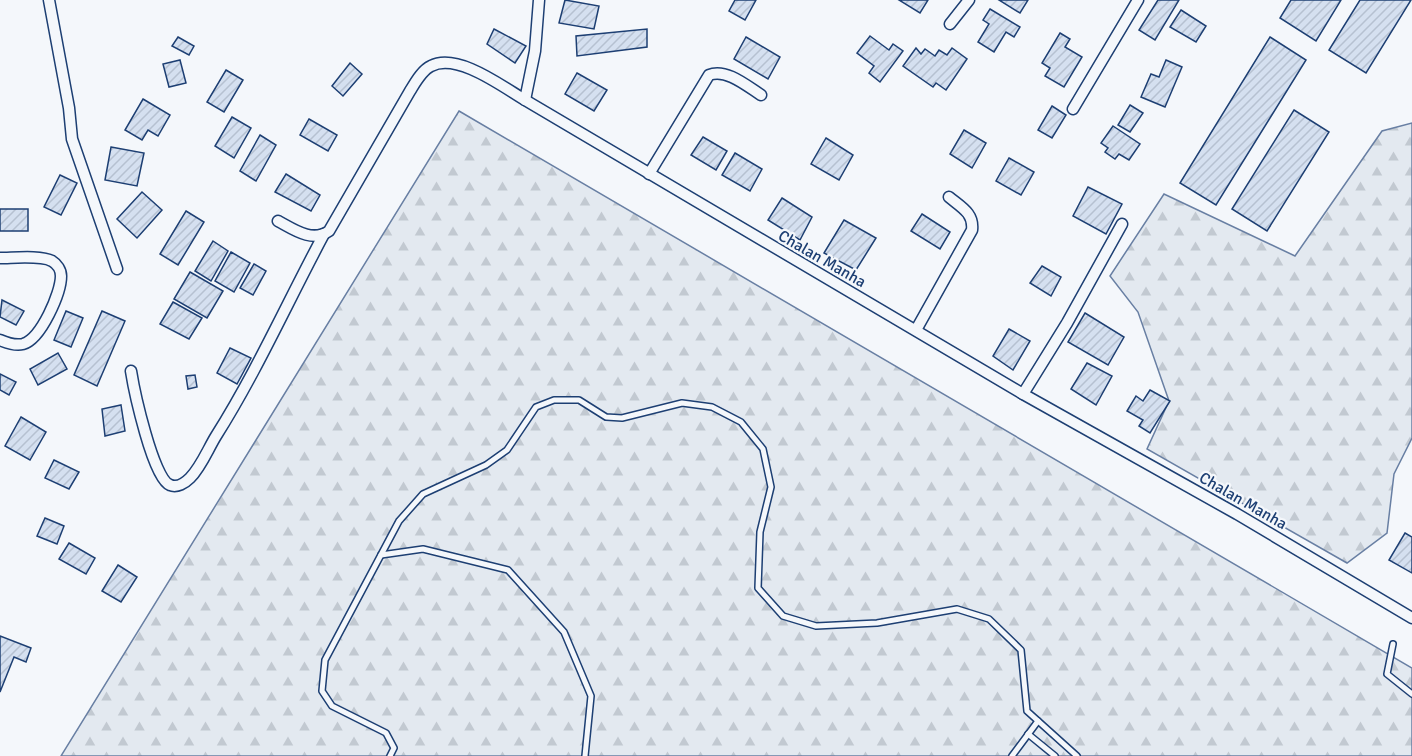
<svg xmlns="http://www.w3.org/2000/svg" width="1412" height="756" font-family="Signika,sans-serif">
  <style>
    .forest { fill: url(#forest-firs); stroke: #687fa3; stroke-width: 1.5 }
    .building { fill: url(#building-hatch); stroke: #1d3f73; stroke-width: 1.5 }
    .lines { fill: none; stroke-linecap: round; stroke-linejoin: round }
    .lane-casing { stroke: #1d3f73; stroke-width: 8 }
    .street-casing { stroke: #1d3f73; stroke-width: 13 }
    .lane { stroke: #f4f7fb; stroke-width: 5 }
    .street { stroke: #f4f7fb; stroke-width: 10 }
    .labels { text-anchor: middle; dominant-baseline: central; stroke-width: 4.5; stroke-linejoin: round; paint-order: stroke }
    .street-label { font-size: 16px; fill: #1d3f73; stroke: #f4f7fb }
  </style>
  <defs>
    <pattern id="forest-firs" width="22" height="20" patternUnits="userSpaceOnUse" patternTransform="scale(1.5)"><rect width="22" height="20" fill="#e3e9f0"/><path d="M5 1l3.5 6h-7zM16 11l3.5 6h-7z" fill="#c2c9d1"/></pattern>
    <pattern id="building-hatch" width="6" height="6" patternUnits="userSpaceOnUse" patternTransform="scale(1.5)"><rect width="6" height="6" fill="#d5e0f0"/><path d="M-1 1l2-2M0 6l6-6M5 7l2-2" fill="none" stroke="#b6c1d1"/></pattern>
  </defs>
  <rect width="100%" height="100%" fill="#f4f7fb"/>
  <!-- forest -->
  <g class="forest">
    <polygon points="459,111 1412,668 1412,756 61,756"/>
    <polygon points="1412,123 1412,438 1394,474 1387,533 1347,563 1147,449 1169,401 1138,312 1110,276 1164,194 1295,256 1382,131"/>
  </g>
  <!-- building -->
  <g class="building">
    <polygon points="565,0 599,6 594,29 559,23"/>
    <polygon points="735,0 756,0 745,20 729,11"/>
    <polygon points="899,0 928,0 920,13"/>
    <polygon points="999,0 1028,0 1020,13"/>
    <polygon points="1158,0 1179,0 1155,40 1139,30"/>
    <polygon points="1291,0 1341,0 1316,41 1280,18"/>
    <polygon points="1360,0 1411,0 1366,73 1329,50"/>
    <polygon points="990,9 1020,27 1014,37 1006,32 994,52 978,42 989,24 983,20"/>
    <polygon points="1181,10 1206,26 1196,42 1170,27"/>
    <polygon points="494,29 526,46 515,63 487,44"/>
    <polygon points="647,29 647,47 577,56 576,36"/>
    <polygon points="1060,33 1070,39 1065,47 1082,57 1064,87 1045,76 1050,68 1042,63"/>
    <polygon points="870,36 889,50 893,44 903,51 880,82 869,73 874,66 857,53"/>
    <polygon points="178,37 194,46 189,55 172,46"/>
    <polygon points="746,37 780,57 768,79 734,59"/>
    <polygon points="1270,37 1306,60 1216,205 1180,183"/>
    <polygon points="916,48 921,54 925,49 935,56 939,50 947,55 952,48 967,59 946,90 936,83 933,87 903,66"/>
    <polygon points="180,60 186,83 169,87 163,64"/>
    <polygon points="1166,60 1182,67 1165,107 1141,97 1151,74 1159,77"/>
    <polygon points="350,63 362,74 343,96 332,86"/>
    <polygon points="226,70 243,80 224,112 207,102"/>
    <polygon points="577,73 607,90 594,111 565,94"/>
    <polygon points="143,99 170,115 158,136 148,130 142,140 125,130"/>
    <polygon points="1130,105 1143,113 1130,132 1118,125"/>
    <polygon points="1052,106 1066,115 1052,138 1038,130"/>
    <polygon points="1294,110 1329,132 1267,231 1232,209"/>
    <polygon points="232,117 251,128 234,158 215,146"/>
    <polygon points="309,119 337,135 328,151 300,135"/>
    <polygon points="1113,126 1140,144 1129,160 1119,154 1115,159 1105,152 1108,148 1101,143"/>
    <polygon points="964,130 986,143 972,168 950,154"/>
    <polygon points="260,135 276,145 256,181 240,171"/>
    <polygon points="703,137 727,151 716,170 691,155"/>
    <polygon points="826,138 853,155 839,180 811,164"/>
    <polygon points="111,147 144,153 137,186 105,180"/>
    <polygon points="735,153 762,169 750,191 722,175"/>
    <polygon points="1009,158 1034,172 1021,195 996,181"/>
    <polygon points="286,174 320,195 311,211 275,192"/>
    <polygon points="60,175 77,183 61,215 44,207"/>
    <polygon points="1088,187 1122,204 1106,234 1073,216"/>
    <polygon points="142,192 162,210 137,238 117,219"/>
    <polygon points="782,198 812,217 800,240 768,220"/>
    <rect x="0" y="209" width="28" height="22"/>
    <polygon points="186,211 204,222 178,265 160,254"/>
    <polygon points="922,214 950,232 940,249 911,231"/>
    <polygon points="844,220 876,238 856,270 824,253"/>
    <polygon points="213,241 228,251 211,281 195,271"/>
    <polygon points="231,252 250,263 234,292 215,281"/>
    <polygon points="254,264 266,271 253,295 240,288"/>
    <polygon points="1042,266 1061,277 1051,296 1030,283"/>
    <polygon points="190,272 223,291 207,318 174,299"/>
    <polygon points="2,300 24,311 16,325 0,317"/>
    <polygon points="173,302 202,318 189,339 160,324"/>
    <polygon points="66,311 83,318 71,347 54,340"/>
    <polygon points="102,311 125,321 97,386 74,375"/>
    <polygon points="1085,313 1124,337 1108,365 1068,342"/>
    <polygon points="1009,329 1030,341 1013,370 993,356"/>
    <polygon points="230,348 251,358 237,384 217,373"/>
    <polygon points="58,353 67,369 38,385 30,369"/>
    <polygon points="1087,363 1112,376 1096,405 1071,389"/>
    <polygon points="0,374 16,382 9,395 0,390"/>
    <polygon points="195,375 197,387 188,389 186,376"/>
    <polygon points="1150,390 1170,401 1150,433 1139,426 1143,420 1127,411 1136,396 1143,401"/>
    <polygon points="121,405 125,431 105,436 102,409"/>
    <polygon points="21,417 46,432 30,460 5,446"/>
    <polygon points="54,460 79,472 69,489 45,478"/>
    <polygon points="45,518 64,526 57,544 37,536"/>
    <polygon points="1405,533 1412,537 1412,573 1389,560"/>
    <polygon points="69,543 95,558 86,574 59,559"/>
    <polygon points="118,565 137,577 121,602 102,591"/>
    <polygon points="0,636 31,648 26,662 14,657 0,692"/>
  </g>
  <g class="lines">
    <!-- lane casing -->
    <g class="lane-casing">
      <g id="lane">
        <polyline points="381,555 423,549 508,570 564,632 591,696 585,756"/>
        <polyline points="1393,644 1387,674 1412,694"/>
        <polyline points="1028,734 1055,756"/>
        <polyline points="390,756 394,748 386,733 332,706 322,691 325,660 399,521 423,494 486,465 507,450 536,407 554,400 579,400 606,417 622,418 682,403 712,407 741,422 763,449 771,487 760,532 758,588 783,616 816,626 877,623 957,609 989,619 1021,650 1027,711 1077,756"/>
        <polyline points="1012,756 1038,721"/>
      </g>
    </g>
    <!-- street casing -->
    <g class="street-casing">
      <g id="street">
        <polyline points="49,0 69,108 72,139 117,269"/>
        <polyline points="950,24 969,0"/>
        <polyline points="525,100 535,51 539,0"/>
        <polyline points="1073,109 1138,0"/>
        <path d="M649,174L709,75C726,68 747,86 761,95"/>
        <path d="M278,221C293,229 312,243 329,231L410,91C415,83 422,70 431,66C457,52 503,87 525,100L1023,394L1237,514L1412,618"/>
        <path d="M0,258C13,258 41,255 52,261C57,264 61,270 61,276C61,293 41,339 23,344C15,346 7,343 0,340"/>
        <path d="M916,330L972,230C974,213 961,207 949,197"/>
        <path d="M131,371C134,390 153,479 170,485C177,488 185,483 190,478C201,467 208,449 216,436C257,371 288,301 324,234"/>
        <polyline points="1023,394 1067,323 1122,224"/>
      </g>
    </g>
    <!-- lane -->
    <use href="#lane" class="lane"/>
    <!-- street -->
    <use href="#street" class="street"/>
  </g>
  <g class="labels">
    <!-- street labels -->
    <g class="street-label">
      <text transform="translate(822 259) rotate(30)">Chalan Manha</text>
      <text transform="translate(1243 501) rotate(30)">Chalan Manha</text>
    </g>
  </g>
</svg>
